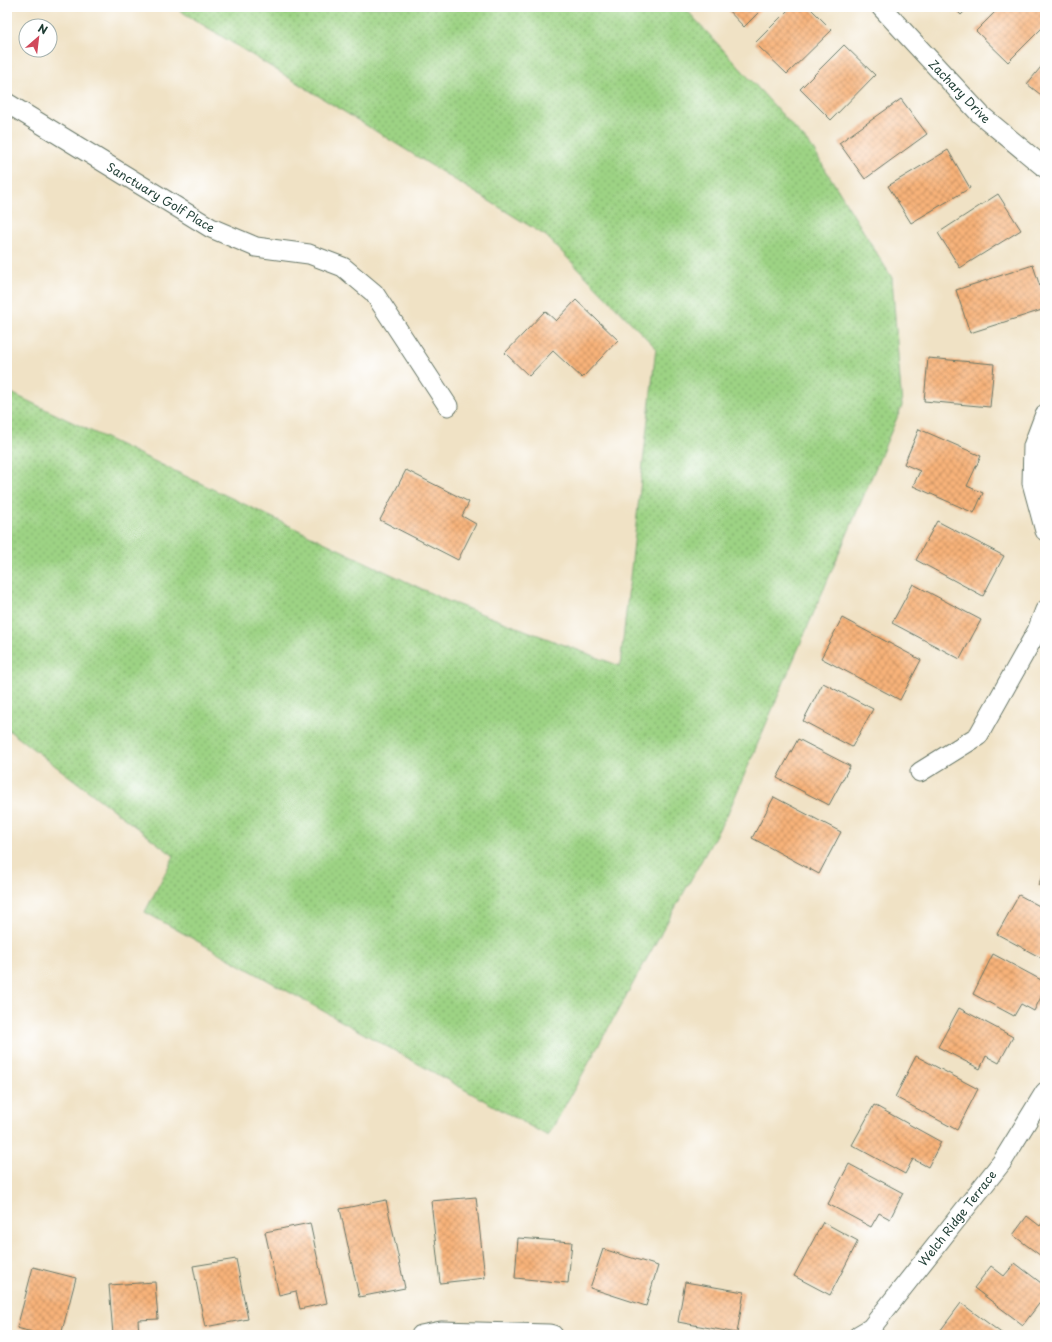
<svg xmlns="http://www.w3.org/2000/svg" width="1052" height="1342" font-family="'Playpen Sans',sans-serif">
  <style>
    .grass { fill: url(#grass-dots); stroke: #5e885c }
    .building { fill: url(#building-cross-hatch) }
    .lines { fill: none; stroke-linecap: round; stroke-linejoin: round }
    .street-casing { stroke: #687767; stroke-width: 21 }
    .street { stroke: #fff; stroke-width: 19 }
    .labels { text-anchor: middle; dominant-baseline: central; stroke-width: 3; stroke-linejoin: round; paint-order: stroke }
    .street-label { font-size: 12px; fill: #1f3d34; stroke: #fff }
  </style>
  <defs>
    <pattern id="grass-dots" width="8" height="8" patternUnits="userSpaceOnUse"><rect width="8" height="8" fill="#9dd384"/><path d="M2 2h.1M6 6h.1" fill="none" stroke="#7fac6d" stroke-width="1.8" stroke-linecap="round"/></pattern>
    <pattern id="building-cross-hatch" width="8" height="8" patternUnits="userSpaceOnUse"><rect width="8" height="8" fill="#f8b279"/><path d="M0 0l8 8M0 8l8-8" fill="none" stroke="#c89264"/></pattern>
  </defs>
  <rect width="100%" height="100%" fill="#fff"/>
  <filter id="ink" filterUnits="userSpaceOnUse"><feTurbulence type="fractalNoise" baseFrequency=".025" numOctaves="2"/><feDisplacementMap in="SourceGraphic" scale="8" xChannelSelector="R" yChannelSelector="G"/><feConvolveMatrix kernelMatrix="1 2 1 2 8 2 1 2 1" color-interpolation-filters="sRGB"/></filter>
  <filter id="wash" filterUnits="userSpaceOnUse"><feTurbulence type="fractalNoise" baseFrequency=".012" numOctaves="4" result="noise"/><feDisplacementMap in="SourceGraphic" scale="16" xChannelSelector="R" yChannelSelector="G"/><feGaussianBlur stdDeviation="0.9" result="paint"/><feColorMatrix in="noise" values="0 0 0 0 0 0 0 0 0 0 0 0 0 0 0 0 0 1.4 0 .05"/><feComposite in="paint" operator="in"/></filter>
  <g filter="url(#wash)">
    <rect width="100%" height="100%" fill="#f0e2c5"/>
    <!-- grass -->
    <polygon class="grass" points="174,7 684,7 811,146 892,278 902,406 728,813 548,1136 145,912 174,856 7,729 7,391 445,600 620,666 656,348 546,236"/>
    <g id="blocks">
      <!-- building -->
      <g class="building">
        <polygon points="725,7 764,7 744,27"/>
        <polygon points="791,7 809,7 832,30 787,74 755,43"/>
        <polygon points="953,7 969,7 961,15"/>
        <polygon points="1000,7 1045,7 1045,25 1008,62 976,31"/>
        <polygon points="844,45 875,75 831,120 800,89"/>
        <polygon points="1045,62 1045,98 1027,84"/>
        <polygon points="901,99 927,134 865,179 839,143"/>
        <polygon points="948,150 970,188 911,223 888,186"/>
        <polygon points="998,194 1021,230 960,268 938,233"/>
        <polygon points="1033,265 1045,302 1045,309 970,333 956,290"/>
        <polygon points="576,300 618,340 582,378 553,351 529,376 505,353 545,311 556,321"/>
        <polygon points="928,358 994,364 990,407 924,401"/>
        <polygon points="919,429 981,456 967,486 983,493 974,513 913,486 920,471 904,464"/>
        <polygon points="406,470 469,502 462,516 476,524 458,560 380,520"/>
        <polygon points="937,521 1004,556 983,596 916,560"/>
        <polygon points="913,584 981,620 960,659 892,623"/>
        <polygon points="842,618 921,660 900,700 821,658"/>
        <polygon points="823,683 873,709 852,747 803,721"/>
        <polygon points="798,739 850,766 829,805 777,778"/>
        <polygon points="774,797 841,832 819,874 752,838"/>
        <polygon points="1045,871 1045,888 1038,885"/>
        <polygon points="1019,895 1045,909 1045,960 997,934"/>
        <polygon points="993,954 1045,982 1045,989 1034,1011 1021,1004 1014,1016 973,994"/>
        <polygon points="959,1008 1013,1037 999,1063 986,1056 980,1069 938,1047"/>
        <polygon points="916,1056 978,1089 957,1130 895,1097"/>
        <polygon points="874,1105 941,1142 928,1167 913,1159 905,1174 852,1145"/>
        <polygon points="849,1164 903,1193 890,1219 879,1213 871,1227 828,1204"/>
        <polygon points="476,1197 485,1278 440,1283 431,1201"/>
        <polygon points="386,1200 405,1288 359,1297 340,1209"/>
        <polygon points="1027,1216 1040,1226 1045,1219 1045,1259 1013,1235"/>
        <polygon points="823,1222 858,1241 830,1295 794,1276"/>
        <polygon points="310,1223 327,1303 300,1309 296,1291 279,1295 265,1232"/>
        <polygon points="518,1238 572,1242 568,1283 515,1278"/>
        <polygon points="603,1249 658,1266 646,1306 590,1288"/>
        <polygon points="236,1259 248,1319 205,1327 193,1266"/>
        <polygon points="1015,1263 1045,1286 1045,1296 1023,1325 974,1288 991,1266 1004,1276"/>
        <polygon points="33,1267 76,1278 61,1335 43,1335 17,1328"/>
        <polygon points="155,1282 158,1319 138,1320 139,1335 113,1335 109,1285"/>
        <polygon points="685,1282 744,1292 737,1333 678,1322"/>
        <polygon points="961,1303 1004,1335 937,1335"/>
      </g>
    </g>
  </g>
  <g filter="url(#ink)">
    <use href="#blocks" fill-opacity="0" stroke="#687767" stroke-width="1"/>
    <g class="lines">
      <!-- street casing -->
      <g class="street-casing">
        <g id="street">
          <polyline points="881,7 981,115 1045,168"/>
          <polyline points="7,103 211,228 256,247 309,254 343,267 374,293 448,406"/>
          <polyline points="1045,414 1033,446 1032,483 1045,531"/>
          <polyline points="920,772 978,736 1037,631 1045,610"/>
          <polyline points="421,1335 441,1331 549,1334 553,1335"/>
          <polyline points="859,1335 871,1328 1002,1162 1045,1092"/>
        </g>
      </g>
      <!-- street -->
      <use href="#street" class="street"/>
    </g>
  </g>
  <g class="labels">
    <!-- street labels -->
    <g class="street-label">
      <text transform="translate(960 91) rotate(46)">Zachary Drive</text>
      <text transform="translate(161 197) rotate(31)">Sanctuary Golf Place</text>
      <text transform="translate(957 1218) rotate(-52)">Welch Ridge Terrace</text>
    </g>
  </g>
  <!-- margin -->
  <rect width="1052" height="1342" fill="none" stroke="#fff" stroke-width="24"/>
  <!-- north arrow -->
  <g transform="translate(38 38) rotate(28)"><circle r="19" fill="#ffffff" stroke="#a5b1ae"/>
  <path d="M0-3L7 15L0 10L-7 15Z" fill="#d1495b"/>
  <text y="-6" font-size="11" font-weight="bold" text-anchor="middle" fill="#1f3d34">N</text>
  </g>
</svg>
